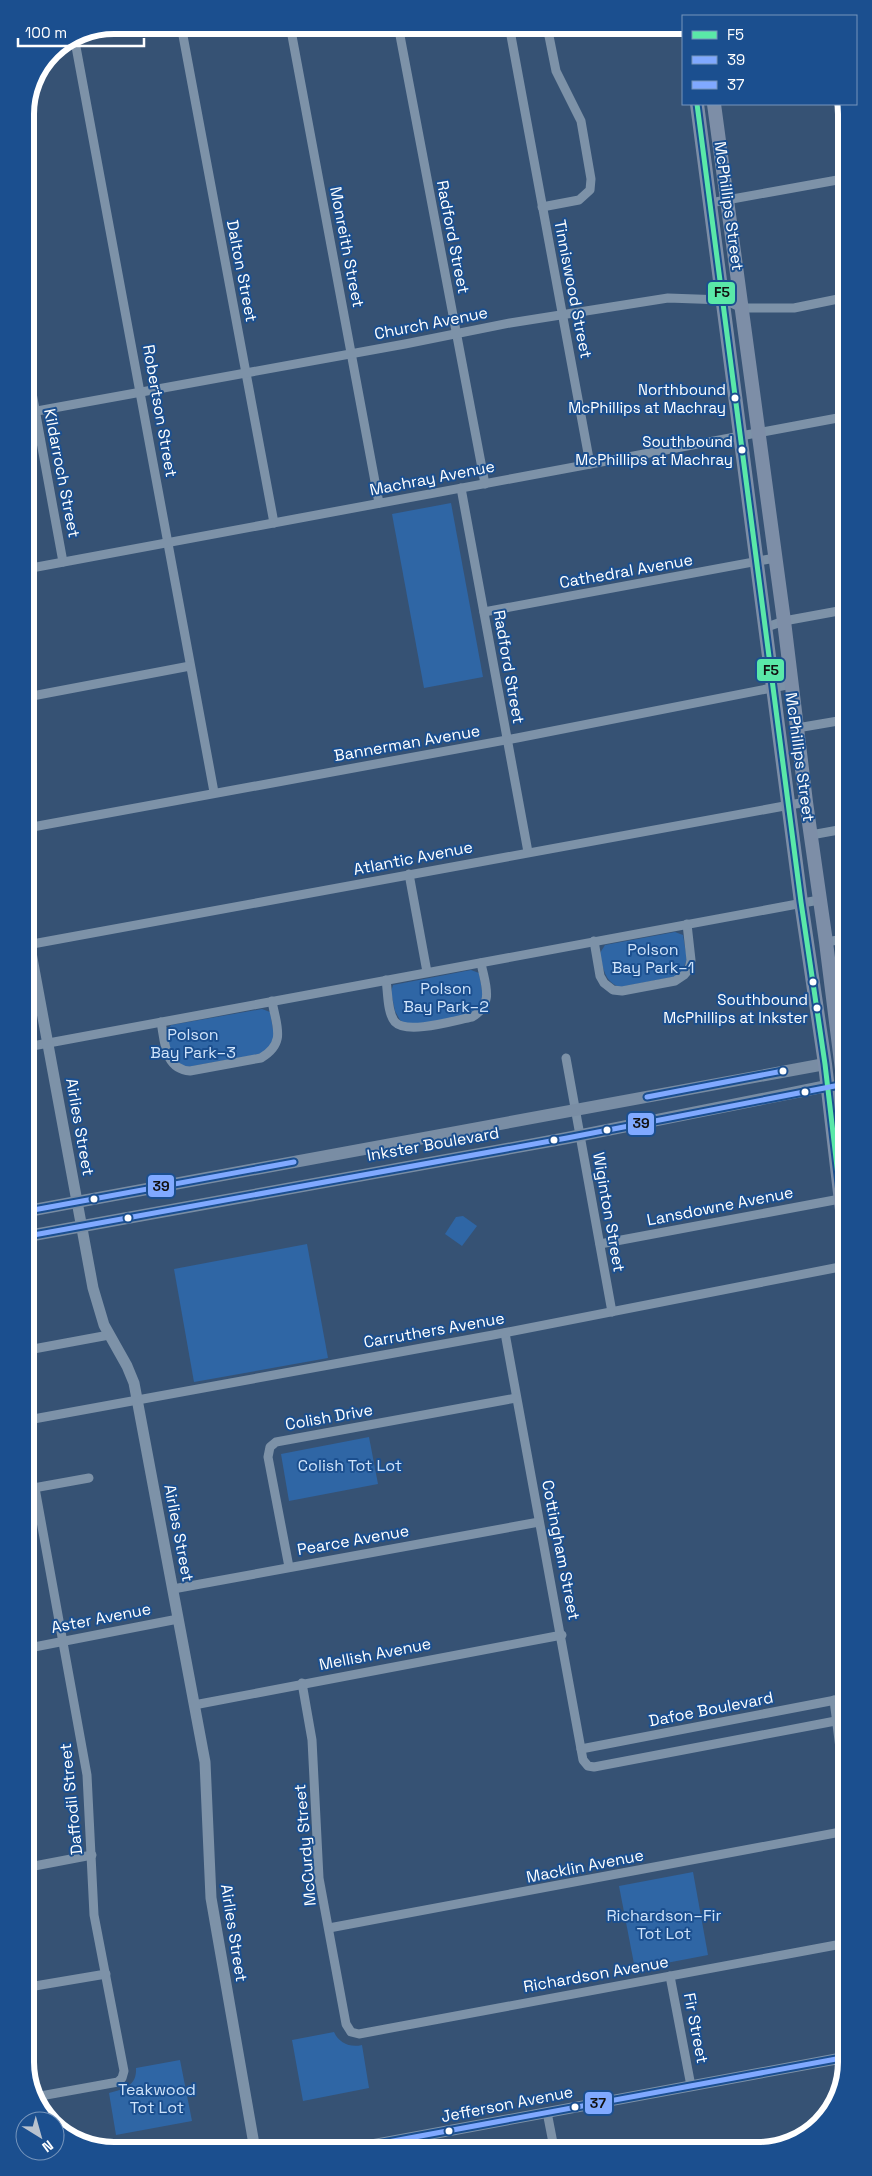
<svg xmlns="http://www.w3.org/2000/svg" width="872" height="2176" font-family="'Space Grotesk',sans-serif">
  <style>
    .green { fill: #2f66a5 }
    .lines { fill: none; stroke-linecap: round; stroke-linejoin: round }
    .minor { stroke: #7d92a8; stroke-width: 9 }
    .tertiary { stroke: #7d92a8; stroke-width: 11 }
    .secondary { stroke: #798da4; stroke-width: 12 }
    .primary { stroke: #7d8ea7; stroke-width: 14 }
    .bus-1-casing { stroke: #1b4f8f; stroke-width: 9 }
    .bus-2-casing { stroke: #1b4f8f; stroke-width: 9 }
    .bus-3-casing { stroke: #1b4f8f; stroke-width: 9 }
    .bus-1 { stroke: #5ae8a8; stroke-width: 5 }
    .bus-2 { stroke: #80a9ff; stroke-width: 5 }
    .bus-3 { stroke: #80a9ff; stroke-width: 5 }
    .bus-dot { fill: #fff; stroke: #1b4f8f; stroke-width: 2 }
    .labels { text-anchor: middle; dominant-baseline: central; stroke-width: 4; stroke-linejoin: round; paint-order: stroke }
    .bus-label { font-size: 15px; fill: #fff; stroke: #1b4f8f; text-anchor: end }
    .street-label { font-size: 16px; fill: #fff; stroke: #1b4f8f }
    .park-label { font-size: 16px; fill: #cfe3fa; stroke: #1b4f8f }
    .rim { fill: none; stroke: #fff; stroke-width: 6 }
    .line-badge { stroke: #1b4f8f; stroke-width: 2 }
    .pale-badge-label { font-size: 14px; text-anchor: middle; font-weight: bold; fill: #111 }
  </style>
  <rect width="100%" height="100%" fill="#365274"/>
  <!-- green -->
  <g class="green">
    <polygon points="451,503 483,677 424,688 392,514"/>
    <path d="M675,932L683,935L687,959L682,972L673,977L620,987C604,982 603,967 600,953L605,945Z"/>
    <path d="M471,970L479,973C482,992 486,998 474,1013L416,1025L405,1024L400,1020L395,1011L391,992L393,985Z"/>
    <path d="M262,1009L270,1012L274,1035L272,1046L260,1054L187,1067C171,1062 168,1045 167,1030L171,1025Z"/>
    <polygon points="463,1216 477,1226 462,1246 445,1234 456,1217"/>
    <polygon points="307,1244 328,1358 194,1382 174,1269"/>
    <polygon points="369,1437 378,1484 289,1501 281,1454"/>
    <polygon points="693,1872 708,1955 635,1969 619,1886"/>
    <path d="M334,2032C339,2043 350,2048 362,2045L369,2088L303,2101L292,2040Z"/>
    <path d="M180,2060L192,2121L116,2135L109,2093C124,2089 137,2086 136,2068Z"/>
  </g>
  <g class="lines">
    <!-- minor -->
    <g class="minor">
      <polyline points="181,25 274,523"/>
      <polyline points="290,25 379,503"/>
      <polyline points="398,25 485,484"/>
      <polyline points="509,25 590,464"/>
      <polyline points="74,36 214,792"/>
      <polyline points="710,203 843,179"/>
      <polyline points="542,207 579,200 590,190 591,179 581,121 556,71 549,36 543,25"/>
      <polyline points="26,360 63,562"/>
      <polyline points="26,413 405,344 510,323 668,298 724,300 742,308 794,308 843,298"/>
      <polyline points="461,488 528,852"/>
      <polyline points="26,569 843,417"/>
      <polyline points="484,612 775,558"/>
      <polyline points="764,628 784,621 844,610"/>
      <polyline points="27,697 190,666"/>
      <polyline points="797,728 844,720"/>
      <polyline points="27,828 517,738 792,684"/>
      <polyline points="811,835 844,829"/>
      <polyline points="409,874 427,972"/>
      <polyline points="594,941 600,976 604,983 613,990 622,991 675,981 684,975 689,969 691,960 687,924"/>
      <polyline points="826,942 844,939"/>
      <polyline points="27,945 806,802"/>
      <path d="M386,980C388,992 387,1013 395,1022C407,1035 456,1020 472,1017C495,1004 485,984 481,963"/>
      <path d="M161,1022C165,1042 164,1069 190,1071L261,1058C287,1043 276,1025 272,1001"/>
      <polyline points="27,1047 819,900"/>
      <polyline points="566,1058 612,1312"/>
      <polyline points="600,1244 840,1199 845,1196"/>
      <polyline points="505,1333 583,1760 588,1766 594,1767 846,1719"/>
      <polyline points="28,1350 109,1335"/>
      <polyline points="28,1420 493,1335 845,1266"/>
      <polyline points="28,1489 89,1478"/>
      <polyline points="289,1567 268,1457 270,1447 276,1442 516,1398"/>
      <polyline points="173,1589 539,1522"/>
      <polyline points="29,1648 178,1619"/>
      <polyline points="302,1683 312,1740 319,1878 346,2024 351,2032 359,2034 847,1943"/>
      <polyline points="834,1700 846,1797"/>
      <polyline points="194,1705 562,1635"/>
      <polyline points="581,1749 846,1698"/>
      <polyline points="29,1867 92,1855"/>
      <polyline points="329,1928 846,1831"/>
      <polyline points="670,1976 691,2086"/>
      <polyline points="29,1987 106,1974"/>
      <polyline points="35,2097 118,2082 122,2078 124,2071 94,1915 87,1775 35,1488"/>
      <polyline points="547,2112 554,2148"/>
    </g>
    <!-- tertiary -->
    <g class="tertiary">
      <polyline points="27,931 93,1288 104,1325 127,1366 134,1383 205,1762 211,1898 255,2150"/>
      <polyline points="350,2149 847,2057"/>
    </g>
    <!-- secondary -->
    <g class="secondary">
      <polyline points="28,1211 825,1064"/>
      <polyline points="28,1236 567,1138 827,1086"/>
    </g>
    <!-- primary -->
    <g class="primary">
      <polyline points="697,104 801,902 825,1064 845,1236"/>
      <polyline points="714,104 784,621 806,802 826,942 845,1094"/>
    </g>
    <!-- bus-1 casing -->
    <g class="bus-1-casing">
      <polyline id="bus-1" points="697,104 801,902 825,1064 845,1236"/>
    </g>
    <!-- bus-2 casing -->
    <g class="bus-2-casing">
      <g id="bus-2">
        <polyline points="647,1097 783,1071"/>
        <polyline points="28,1211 294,1162"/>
        <polyline points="28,1236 567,1138 845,1084"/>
      </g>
    </g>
    <!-- bus-3 casing -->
    <g class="bus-3-casing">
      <polyline id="bus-3" points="350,2149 847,2057"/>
    </g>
    <!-- bus-1 -->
    <use href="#bus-1" class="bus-1"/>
    <!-- bus-2 -->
    <use href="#bus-2" class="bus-2"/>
    <!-- bus-3 -->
    <use href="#bus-3" class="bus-3"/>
  </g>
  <!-- markers -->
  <g class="bus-dot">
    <circle cx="735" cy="398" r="4.5"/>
    <circle cx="742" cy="450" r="4.5"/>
    <circle cx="813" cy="982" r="4.5"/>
    <circle cx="817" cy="1008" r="4.5"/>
    <circle cx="783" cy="1071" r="4.5"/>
    <circle cx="805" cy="1092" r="4.5"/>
    <circle cx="607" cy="1130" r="4.5"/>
    <circle cx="554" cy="1140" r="4.5"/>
    <circle cx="94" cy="1199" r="4.5"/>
    <circle cx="128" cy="1218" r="4.5"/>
    <circle cx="575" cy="2107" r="4.5"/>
    <circle cx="449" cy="2131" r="4.5"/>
  </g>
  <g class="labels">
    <!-- bus labels -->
    <g class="bus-label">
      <text x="726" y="389">Northbound<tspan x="726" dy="18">McPhillips at Machray</tspan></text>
      <text x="733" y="441">Southbound<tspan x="733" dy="18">McPhillips at Machray</tspan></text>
      <text x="808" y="999">Southbound<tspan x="808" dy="18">McPhillips at Inkster</tspan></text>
    </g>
    <!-- street labels -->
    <g class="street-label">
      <text transform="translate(729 206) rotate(82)">McPhillips Street</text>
      <text transform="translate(453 237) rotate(79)">Radford Street</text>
      <text transform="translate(347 247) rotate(79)">Monreith Street</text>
      <text transform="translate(242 271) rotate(79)">Dalton Street</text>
      <text transform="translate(573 289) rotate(79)">Tinniswood Street</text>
      <text transform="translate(431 323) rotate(-11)">Church Avenue</text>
      <text transform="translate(160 411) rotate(80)">Robertson Street</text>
      <text transform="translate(62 473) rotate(79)">Kildarroch Street</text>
      <text transform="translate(432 478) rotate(-11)">Machray Avenue</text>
      <text transform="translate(626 571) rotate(-10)">Cathedral Avenue</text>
      <text transform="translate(509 667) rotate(80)">Radford Street</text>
      <text transform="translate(407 743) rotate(-10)">Bannerman Avenue</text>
      <text transform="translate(800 757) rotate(82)">McPhillips Street</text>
      <text transform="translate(413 858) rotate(-11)">Atlantic Avenue</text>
      <text transform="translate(80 1127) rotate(80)">Airlies Street</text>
      <text transform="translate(433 1144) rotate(-10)">Inkster Boulevard</text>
      <text transform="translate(720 1206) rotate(-11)">Lansdowne Avenue</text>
      <text transform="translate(609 1212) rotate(80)">Wiginton Street</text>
      <text transform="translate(434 1330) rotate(-10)">Carruthers Avenue</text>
      <text transform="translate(329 1417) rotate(-10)">Colish Drive</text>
      <text transform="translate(179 1533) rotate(79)">Airlies Street</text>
      <text transform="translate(353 1540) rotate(-10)">Pearce Avenue</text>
      <text transform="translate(561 1550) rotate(79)">Cottingham Street</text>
      <text transform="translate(101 1618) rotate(-11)">Aster Avenue</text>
      <text transform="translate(375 1654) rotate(-11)">Mellish Avenue</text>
      <text transform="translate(711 1709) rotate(-11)">Dafoe Boulevard</text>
      <text transform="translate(71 1799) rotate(-96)">Daffodil Street</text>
      <text transform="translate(305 1845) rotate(-95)">McCurdy Street</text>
      <text transform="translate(585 1866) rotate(-11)">Macklin Avenue</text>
      <text transform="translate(234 1933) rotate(81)">Airlies Street</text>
      <text transform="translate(596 1974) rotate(-10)">Richardson Avenue</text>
      <text transform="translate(696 2028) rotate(79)">Fir Street</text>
      <text transform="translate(507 2104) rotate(-11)">Jefferson Avenue</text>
    </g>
    <!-- park labels -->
    <g class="park-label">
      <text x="653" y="949">Polson<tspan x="653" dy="18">Bay Park–1</tspan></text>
      <text x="446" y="988">Polson<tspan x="446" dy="18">Bay Park–2</tspan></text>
      <text x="193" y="1034">Polson<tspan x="193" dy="18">Bay Park–3</tspan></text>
      <text x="350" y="1465">Colish Tot Lot</text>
      <text x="664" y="1915">Richardson–Fir<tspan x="664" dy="18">Tot Lot</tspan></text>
      <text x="157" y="2089">Teakwood<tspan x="157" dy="18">Tot Lot</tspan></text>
    </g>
  </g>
  <!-- crop -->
  <path d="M0 0H872V2176H0ZM114 34H758A80 80 0 0 1 838 114V2062A80 80 0 0 1 758 2142H114A80 80 0 0 1 34 2062V114A80 80 0 0 1 114 34Z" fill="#1b4f8f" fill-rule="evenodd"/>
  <path class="rim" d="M114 34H758A80 80 0 0 1 838 114V2062A80 80 0 0 1 758 2142H114A80 80 0 0 1 34 2062V114A80 80 0 0 1 114 34Z"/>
  <g class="line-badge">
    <rect x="707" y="281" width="29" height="24" rx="5" fill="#5ae8a8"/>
    <rect x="756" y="658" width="29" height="24" rx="5" fill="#5ae8a8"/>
    <rect x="627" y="1112" width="28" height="24" rx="5" fill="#80a9ff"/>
    <rect x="147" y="1174" width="28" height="24" rx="5" fill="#80a9ff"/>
    <rect x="584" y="2091" width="29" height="24" rx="5" fill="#80a9ff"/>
  </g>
  <g class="pale-badge-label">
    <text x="722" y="297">F5</text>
    <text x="771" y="675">F5</text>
    <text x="641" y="1128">39</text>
    <text x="161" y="1191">39</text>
    <text x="598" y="2108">37</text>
  </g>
  <!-- legend -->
  <rect x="682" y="15" width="175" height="90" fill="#1b4f8f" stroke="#7695bc"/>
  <rect x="692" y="31" width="25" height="8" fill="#5ae8a8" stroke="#7695bc"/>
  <text x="727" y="40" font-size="15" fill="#ffffff">F5</text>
  <rect x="692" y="56" width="25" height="8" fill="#80a9ff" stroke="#7695bc"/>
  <text x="727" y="65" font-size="15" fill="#ffffff">39</text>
  <rect x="692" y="81" width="25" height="8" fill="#80a9ff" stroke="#7695bc"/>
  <text x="727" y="90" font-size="15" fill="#ffffff">37</text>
  <!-- north arrow -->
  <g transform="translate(40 2136) rotate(143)"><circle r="24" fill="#1b4f8f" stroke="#7695bc"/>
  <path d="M0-4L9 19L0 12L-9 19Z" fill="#b9c2ce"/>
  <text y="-8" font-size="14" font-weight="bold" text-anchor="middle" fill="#ffffff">N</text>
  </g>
  <!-- scale -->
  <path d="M18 38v8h126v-8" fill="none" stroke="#ffffff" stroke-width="2.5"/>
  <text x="25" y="38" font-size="15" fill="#ffffff" stroke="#1b4f8f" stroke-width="4" paint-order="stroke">100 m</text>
</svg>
